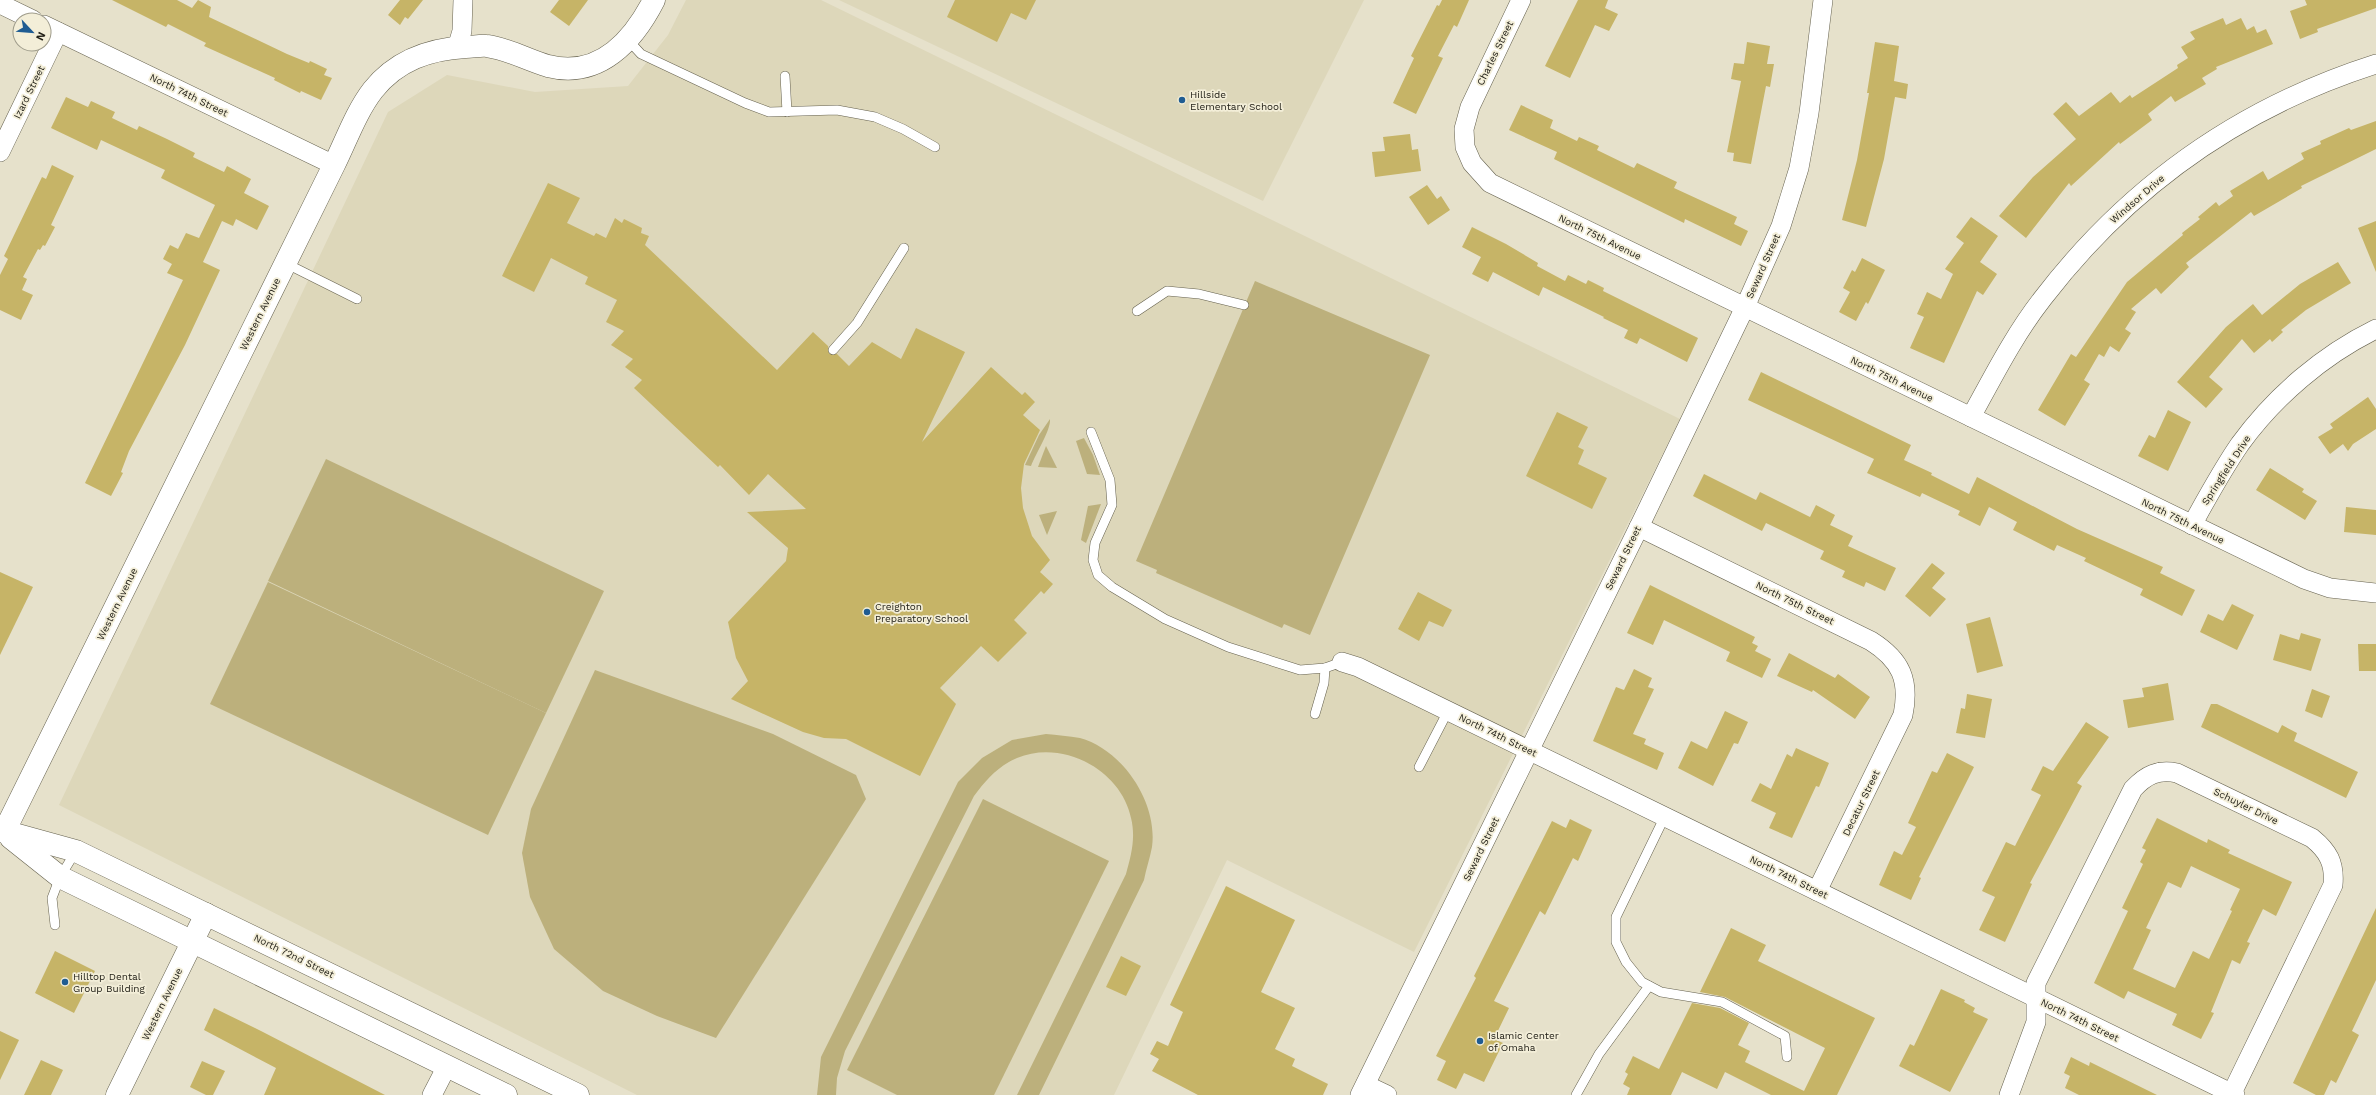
<svg xmlns="http://www.w3.org/2000/svg" width="2376" height="1095" font-family="'Work Sans',sans-serif">
  <style>
    .built { fill: #ddd7ba }
    .green { fill: #bcb07c }
    .building { fill: #c6b467; fill-rule: evenodd }
    .lines { fill: none; stroke-linecap: round; stroke-linejoin: round }
    .service-casing { stroke: #65614e; stroke-width: 10 }
    .minor-casing { stroke: #65614e; stroke-width: 20 }
    .tertiary-casing { stroke: #65614e; stroke-width: 23 }
    .primary-casing { stroke: #65614e; stroke-width: 23 }
    .service { stroke: #fff; stroke-width: 9 }
    .minor { stroke: #fff; stroke-width: 19 }
    .tertiary { stroke: #fff; stroke-width: 22 }
    .primary { stroke: #fff; stroke-width: 22 }
    .poi-dot { fill: #1f5c92; stroke: #f3eed8; stroke-width: 1.5 }
    .labels { text-anchor: middle; dominant-baseline: central; stroke-width: 3.5; stroke-linejoin: round; paint-order: stroke }
    .street-label { font-size: 10px; fill: #222018; stroke: #f3eed8 }
    .poi-label { font-size: 10px; fill: #222018; stroke: #f3eed8; text-anchor: start }
  </style>
  <rect width="100%" height="100%" fill="#e6e1cb"/>
  <!-- built -->
  <g class="built">
    <polygon points="686,0 821,0 1680,419 1414,952 1227,860 1114,1095 637,1095 59,805 388,112 447,75 535,92 628,86 668,35"/>
    <polygon points="839,0 1364,0 1263,201"/>
  </g>
  <!-- green -->
  <g class="green">
    <polygon points="1255,281 1430,355 1310,635 1284,624 1282,628 1156,573 1157,570 1136,561"/>
    <path d="M1050,419C1051,430 1036,453 1031,466L1025,465L1039,435Z"/>
    <polygon points="1084,438 1093,455 1100,475 1087,474 1076,441"/>
    <polygon points="1046,446 1057,468 1038,467"/>
    <polygon points="326,459 604,591 546,713 268,581"/>
    <polygon points="1101,504 1086,543 1081,540 1088,506"/>
    <polygon points="1057,511 1047,535 1039,515"/>
    <polygon points="268,582 546,713 488,835 210,704"/>
    <polygon points="595,670 773,734 856,775 866,799 716,1038 657,1016 603,991 554,949 530,897 522,853 531,809"/>
    <path d="M1046,734C1057,735 1069,736 1080,738C1123,750 1158,803 1152,847C1150,858 1146,869 1144,880L1039,1095H1017L1126,874C1131,856 1136,838 1131,818C1121,770 1063,739 1017,758C998,766 986,780 974,796L845,1051L837,1078L836,1095H817L821,1057L958,782L982,758L1012,740Z"/>
    <polygon points="983,799 1109,861 994,1095 897,1095 847,1070"/>
  </g>
  <!-- building -->
  <g class="building">
    <polygon points="112,0 177,0 192,8 198,0 211,7 209,17 287,54 309,63 310,61 327,69 324,75 332,78 321,100 301,91 300,93 274,80 275,78 204,46 206,43 168,24 166,27"/>
    <polygon points="400,0 423,0 408,19 405,17 400,25 388,15"/>
    <polygon points="559,0 588,0 569,26 550,12"/>
    <polygon points="955,0 1036,0 1026,20 1011,13 997,42 947,17"/>
    <polygon points="1442,0 1469,0 1457,27 1454,25 1438,56 1443,58 1416,114 1393,103 1414,58 1411,56 1437,5 1439,6"/>
    <polygon points="1578,0 1608,0 1605,8 1618,14 1609,31 1595,25 1570,78 1545,66"/>
    <polygon points="2305,0 2376,0 2376,8 2317,29 2318,32 2300,39 2290,11 2307,5"/>
    <polygon points="2223,18 2226,25 2241,18 2247,30 2254,26 2257,33 2266,29 2273,44 2216,67 2217,69 2202,78 2206,84 2175,102 2171,96 2148,114 2152,120 2120,144 2119,142 2071,186 2069,183 2026,238 1999,216 2033,177 2076,139 2053,114 2066,102 2079,116 2111,92 2120,103 2130,95 2132,98 2178,68 2177,65 2188,58 2181,47 2195,39 2190,32"/>
    <polygon points="1747,42 1770,46 1767,64 1774,64 1770,87 1766,86 1751,164 1733,161 1734,153 1727,152 1741,81 1731,79 1734,63 1744,64"/>
    <polygon points="1875,42 1899,46 1894,81 1908,84 1906,99 1895,97 1884,159 1866,227 1842,220 1857,160 1869,93 1867,93"/>
    <polygon points="66,97 88,107 91,101 115,112 112,118 137,130 139,126 167,139 195,153 193,157 224,172 227,166 251,179 244,193 269,206 257,230 236,219 233,226 222,221 203,262 220,270 185,345 129,451 121,472 123,473 111,496 85,483 183,280 167,273 172,264 163,259 170,245 178,249 186,233 199,238 215,205 161,178 165,170 101,140 97,150 51,128"/>
    <polygon points="1521,105 1553,120 1550,128 1577,141 1579,137 1599,146 1597,150 1634,168 1637,163 1677,182 1674,188 1737,217 1734,224 1748,231 1741,246 1685,219 1684,223 1554,159 1557,152 1509,130"/>
    <polygon points="2376,121 2376,149 2301,186 2302,188 2254,216 2251,212 2186,263 2189,267 2161,294 2156,288 2131,309 2136,312 2125,329 2131,333 2119,352 2110,346 2104,357 2099,354 2084,380 2090,384 2065,426 2038,410 2071,354 2076,357 2127,282 2183,235 2182,233 2200,219 2198,217 2216,202 2219,206 2233,196 2230,191 2263,171 2268,180 2304,159 2301,153 2321,144 2320,141 2349,128 2351,130"/>
    <polygon points="1410,134 1412,150 1418,149 1421,171 1375,177 1372,152 1385,151 1383,137"/>
    <polygon points="52,165 74,176 51,225 55,227 45,246 43,245 40,250 38,249 23,277 27,279 22,290 33,295 21,320 0,310 0,275 8,259 4,256 42,177 46,179"/>
    <polygon points="548,183 580,198 567,223 594,236 596,233 606,238 615,218 622,223 624,219 642,228 641,233 649,236 645,245 777,370 813,332 828,346 829,354 837,354 849,366 872,342 901,359 916,328 965,352 922,442 991,367 1022,395 1025,392 1035,402 1023,415 1040,430 1024,464 1021,488 1023,508 1032,536 1050,560 1040,572 1053,584 1044,594 1041,591 1014,620 1027,633 998,662 981,646 940,688 956,704 920,776 846,739 824,738 803,732 731,699 748,681 736,658 728,622 786,561 788,548 747,512 806,509 768,474 749,495 720,465 718,467 634,388 642,380 625,367 633,359 611,345 624,331 606,322 617,300 585,284 588,277 551,258 534,292 502,276"/>
    <polygon points="1427,185 1437,199 1441,196 1450,210 1428,225 1409,197"/>
    <polygon points="1971,217 1998,236 1980,262 1997,274 1983,295 1977,291 1944,363 1910,348 1924,317 1917,314 1927,292 1941,299 1953,274 1945,269 1964,243 1956,237"/>
    <polygon points="2376,221 2376,272 2358,228"/>
    <polygon points="1472,227 1506,244 1538,263 1537,266 1565,281 1568,275 1586,284 1588,280 1604,288 1603,291 1698,338 1687,362 1640,338 1637,344 1624,338 1628,330 1603,318 1604,317 1543,287 1539,296 1493,272 1488,282 1472,274 1481,257 1462,247"/>
    <polygon points="1862,258 1885,270 1868,304 1866,302 1856,321 1839,312 1850,292 1843,288 1852,270 1855,272"/>
    <polygon points="2338,262 2351,283 2306,310 2281,330 2283,332 2272,342 2270,339 2254,353 2242,339 2209,377 2223,389 2206,408 2177,382 2226,327 2253,304 2262,315 2300,284"/>
    <polygon points="1761,372 1911,445 1904,460 1932,473 1931,475 1969,494 1977,477 2077,529 2163,567 2160,573 2195,590 2182,616 2140,595 2143,589 2084,561 2086,558 2057,545 2054,551 2013,530 2017,522 1989,507 1980,526 1958,515 1960,511 1922,493 1920,497 1867,473 1874,459 1748,400"/>
    <polygon points="2368,397 2376,409 2376,429 2353,444 2348,451 2343,444 2330,454 2318,437 2333,428 2330,424"/>
    <polygon points="2168,410 2191,422 2168,471 2138,456 2149,435 2155,438"/>
    <polygon points="1557,412 1588,427 1578,447 1584,450 1578,464 1607,478 1592,509 1526,476"/>
    <polygon points="2270,468 2304,489 2302,492 2317,501 2305,520 2256,490"/>
    <polygon points="1704,474 1756,500 1760,492 1810,517 1816,505 1835,515 1830,525 1853,536 1848,546 1896,568 1885,591 1866,582 1864,587 1842,577 1845,571 1820,559 1824,551 1766,523 1762,531 1693,496"/>
    <polygon points="2346,507 2376,510 2376,535 2344,532"/>
    <polygon points="1932,563 1945,573 1932,588 1946,599 1930,617 1905,596"/>
    <polygon points="0,572 33,587 0,655"/>
    <polygon points="1650,585 1755,637 1752,643 1758,646 1755,651 1771,659 1762,678 1726,661 1730,652 1664,620 1653,645 1627,633"/>
    <polygon points="1418,592 1452,610 1443,627 1429,621 1419,641 1398,629"/>
    <polygon points="2232,604 2254,615 2237,650 2200,632 2208,614 2223,621"/>
    <polygon points="1990,617 2003,666 1977,673 1966,624"/>
    <polygon points="2301,633 2321,639 2311,671 2273,660 2280,634 2299,640"/>
    <polygon points="2358,644 2376,644 2376,671 2359,671"/>
    <polygon points="1789,653 1835,678 1838,674 1870,697 1855,719 1813,690 1812,692 1777,676"/>
    <polygon points="1634,669 1652,678 1648,687 1654,689 1633,734 1646,739 1644,744 1664,753 1657,770 1593,741 1616,687 1624,690"/>
    <polygon points="2168,683 2174,720 2128,728 2123,700 2144,697 2142,688"/>
    <polygon points="2312,689 2330,696 2322,718 2305,711"/>
    <polygon points="1967,694 1992,699 1985,738 1956,733 1961,708 1965,709"/>
    <polygon points="2211,704 2217,704 2278,733 2282,725 2297,733 2294,741 2358,772 2346,798 2201,727"/>
    <polygon points="1725,711 1748,722 1738,744 1734,743 1713,786 1678,768 1691,741 1707,749"/>
    <polygon points="2086,722 2109,737 2077,783 2082,786 2030,883 2032,884 2005,942 1979,930 1995,897 1982,891 2006,842 2015,846 2041,795 2031,790 2043,766 2053,771"/>
    <polygon points="1796,748 1829,763 1819,787 1816,786 1792,838 1769,828 1776,813 1751,801 1760,783 1771,789 1787,754 1792,757"/>
    <polygon points="1947,753 1974,767 1919,877 1921,878 1911,900 1879,885 1894,851 1902,855 1916,827 1908,823 1932,771 1937,773"/>
    <path d="M2157,818L2207,843L2208,839L2230,850L2228,853L2292,882L2276,916L2263,909L2247,942L2250,943L2240,964L2232,960L2211,1012L2214,1013L2201,1039L2172,1025L2177,1014L2128,991L2124,999L2094,983L2128,911L2122,908L2143,864L2140,862L2146,850L2142,848ZM2191,866L2240,889L2230,910L2232,911L2209,959L2193,951L2175,988L2133,969L2151,930L2146,928L2168,882L2181,888Z"/>
    <polygon points="1570,819 1592,830 1578,861 1573,858 1545,915 1540,911 1494,1001 1509,1008 1494,1039 1503,1043 1484,1082 1464,1073 1456,1089 1437,1080 1446,1061 1436,1056 1476,978 1474,976 1552,821 1566,828"/>
    <polygon points="1226,886 1295,920 1261,992 1295,1008 1275,1049 1295,1059 1292,1066 1328,1084 1323,1095 1198,1095 1152,1071 1159,1059 1150,1054 1157,1041 1168,1046 1183,1012 1170,1005"/>
    <polygon points="2376,908 2376,980 2352,1031 2359,1035 2336,1083 2331,1080 2324,1095 2316,1095 2293,1083"/>
    <polygon points="1731,928 1766,945 1758,961 1875,1018 1837,1095 1771,1095 1725,1072 1717,1089 1682,1072 1671,1095 1627,1095 1630,1088 1623,1084 1628,1074 1625,1072 1633,1056 1659,1069 1692,1003 1720,1008 1749,1023 1738,1045 1750,1051 1745,1062 1804,1091 1825,1048 1725,997 1700,992"/>
    <polygon points="55,951 95,971 74,1013 35,993"/>
    <polygon points="1121,956 1141,966 1126,996 1106,987"/>
    <polygon points="1941,989 1965,1000 1964,1002 1975,1008 1973,1012 1988,1019 1950,1092 1899,1066 1910,1044 1914,1046"/>
    <polygon points="214,1008 261,1031 385,1095 264,1095 276,1068 204,1030"/>
    <polygon points="0,1031 19,1040 0,1080"/>
    <polygon points="2071,1057 2089,1066 2090,1062 2157,1095 2079,1095 2065,1088 2070,1076 2064,1073"/>
    <polygon points="41,1060 63,1070 51,1095 24,1095"/>
    <polygon points="202,1061 225,1071 213,1095 206,1095 190,1087"/>
  </g>
  <g class="lines">
    <!-- service casing -->
    <g class="service-casing">
      <g id="service">
        <polyline points="629,41 641,54 745,103 769,112 837,110 875,117 903,129 935,147"/>
        <polyline points="785,76 787,112"/>
        <polyline points="285,263 357,299"/>
        <polyline points="1137,311 1167,291 1199,294 1244,305"/>
        <polyline points="833,350 857,323 904,248"/>
        <polyline points="1091,432 1110,480 1112,505 1095,543 1093,560 1098,575 1112,587 1165,619 1228,647 1300,670 1325,668 1342,662"/>
        <polyline points="1315,714 1324,683 1325,668"/>
        <polyline points="1419,767 1448,711"/>
        <polyline points="1665,816 1616,917 1616,942 1626,962 1642,982 1661,992 1722,1002 1785,1036 1787,1057"/>
        <polyline points="55,925 52,898 60,877 76,851"/>
        <polyline points="1576,1095 1599,1054 1649,986"/>
      </g>
    </g>
    <!-- minor casing -->
    <g class="minor-casing">
      <g id="minor">
        <polyline points="1521,0 1470,107 1464,129 1465,147 1472,163 1490,183 2304,579 2330,588 2376,593"/>
        <polyline points="0,4 33,20"/>
        <polyline points="44,25 334,165"/>
        <polyline points="457,48 462,31 463,0"/>
        <polyline points="0,152 58,32"/>
        <path d="M1971,417C1993,377 2014,335 2043,298C2129,186 2241,107 2376,64"/>
        <path d="M2192,525C2207,498 2222,470 2240,444C2275,396 2323,355 2376,329"/>
        <path d="M1639,527L1871,641C1901,660 1910,680 1903,715L1817,891"/>
        <polyline points="1342,662 1358,667 2235,1095"/>
        <polyline points="1366,1085 1387,1095"/>
        <polyline points="432,1095 447,1066"/>
        <polyline points="1360,1095 1639,527 1745,307 1781,226 1799,168 1809,113 1823,0"/>
        <path d="M2009,1095L2036,1022V983L2133,789C2146,775 2158,769 2177,773L2312,838C2328,851 2335,863 2333,885L2232,1093"/>
      </g>
    </g>
    <!-- tertiary casing -->
    <g class="tertiary-casing">
      <g id="tertiary">
        <path d="M4,832L334,165C346,141 356,112 373,90C397,60 429,49 466,47C473,47 481,45 487,46C509,49 527,60 548,66C599,79 633,41 654,0"/>
        <polyline points="117,1095 206,914"/>
      </g>
    </g>
    <!-- primary casing -->
    <g class="primary-casing">
      <g id="primary">
        <polyline points="0,830 76,851 578,1095"/>
        <polyline points="11,838 60,877 506,1095"/>
      </g>
    </g>
    <!-- service -->
    <use href="#service" class="service"/>
    <!-- minor -->
    <use href="#minor" class="minor"/>
    <!-- tertiary -->
    <use href="#tertiary" class="tertiary"/>
    <!-- primary -->
    <use href="#primary" class="primary"/>
  </g>
  <!-- markers -->
  <g class="poi-dot">
    <circle cx="1182" cy="100" r="4"/>
    <circle cx="867" cy="612" r="4"/>
    <circle cx="65" cy="982" r="4"/>
    <circle cx="1480" cy="1041" r="4"/>
  </g>
  <g class="labels">
    <!-- street labels -->
    <g class="street-label">
      <text transform="translate(1495 53) rotate(-64)">Charles Street</text>
      <text transform="translate(29 92) rotate(-64)">Izard Street</text>
      <text transform="translate(189 95) rotate(26)">North 74th Street</text>
      <text transform="translate(2137 199) rotate(-41)">Windsor Drive</text>
      <text transform="translate(1600 237) rotate(26)">North 75th Avenue</text>
      <text transform="translate(1763 266) rotate(-66)">Seward Street</text>
      <text transform="translate(260 314) rotate(-64)">Western Avenue</text>
      <text transform="translate(1892 379) rotate(26)">North 75th Avenue</text>
      <text transform="translate(2226 470) rotate(-57)">Springfield Drive</text>
      <text transform="translate(2183 521) rotate(26)">North 75th Avenue</text>
      <text transform="translate(1623 558) rotate(-64)">Seward Street</text>
      <text transform="translate(1795 603) rotate(26)">North 75th Street</text>
      <text transform="translate(117 604) rotate(-64)">Western Avenue</text>
      <text transform="translate(1498 735) rotate(26)">North 74th Street</text>
      <text transform="translate(1861 803) rotate(-64)">Decatur Street</text>
      <text transform="translate(2246 806) rotate(26)">Schuyler Drive</text>
      <text transform="translate(1481 849) rotate(-64)">Seward Street</text>
      <text transform="translate(1789 877) rotate(26)">North 74th Street</text>
      <text transform="translate(294 956) rotate(26)">North 72nd Street</text>
      <text transform="translate(162 1004) rotate(-64)">Western Avenue</text>
      <text transform="translate(2080 1020) rotate(26)">North 74th Street</text>
    </g>
    <!-- poi labels -->
    <g class="poi-label">
      <text x="1190" y="94">Hillside<tspan x="1190" dy="12">Elementary School</tspan></text>
      <text x="875" y="606">Creighton<tspan x="875" dy="12">Preparatory School</tspan></text>
      <text x="73" y="976">Hilltop Dental<tspan x="73" dy="12">Group Building</tspan></text>
      <text x="1488" y="1035">Islamic Center<tspan x="1488" dy="12">of Omaha</tspan></text>
    </g>
  </g>
  <!-- north arrow -->
  <g transform="translate(32 32) rotate(116)"><circle r="19" fill="#f3eed8" stroke="#9f9c8b"/>
  <path d="M0-3L7 15L0 10L-7 15Z" fill="#1f5c92"/>
  <text y="-6" font-size="11" font-weight="bold" text-anchor="middle" fill="#222018">N</text>
  </g>
</svg>
